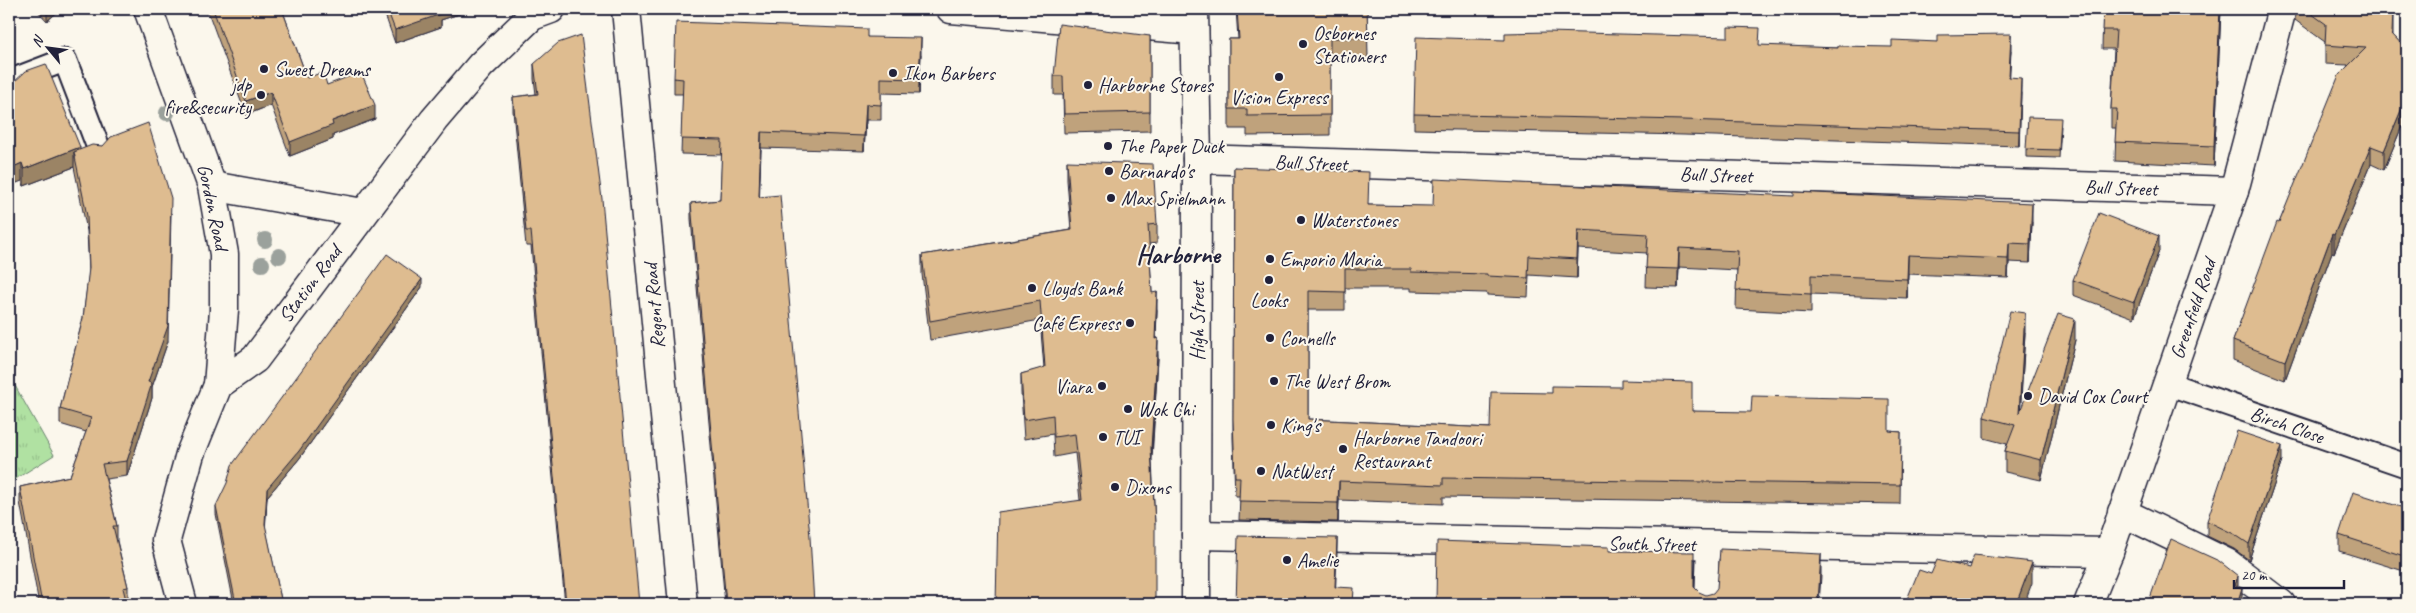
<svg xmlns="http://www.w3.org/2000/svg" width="2416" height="613" font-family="Caveat,sans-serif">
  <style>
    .grass { fill: url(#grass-tufts); stroke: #69826e }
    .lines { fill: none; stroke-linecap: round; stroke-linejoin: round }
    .service-casing { stroke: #22223b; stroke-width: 26 }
    .minor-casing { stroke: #22223b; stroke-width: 31 }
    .secondary-casing { stroke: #22223b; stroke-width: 31 }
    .service { stroke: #fbf7ec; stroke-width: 22 }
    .minor { stroke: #fbf7ec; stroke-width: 28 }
    .secondary { stroke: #fbf7ec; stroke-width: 28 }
    .tree { fill: #9ba19c }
    .wall { fill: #bfa27c; stroke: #22223b }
    .shaded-wall { fill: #9b8465; stroke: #22223b }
    .building { fill: #debc90; stroke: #22223b }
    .poi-dot { fill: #22223b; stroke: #fbf7ec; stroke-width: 2 }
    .labels { text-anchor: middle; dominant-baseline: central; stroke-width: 4; stroke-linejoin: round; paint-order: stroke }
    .poi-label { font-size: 20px; fill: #22223b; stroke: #fbf7ec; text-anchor: start }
    .street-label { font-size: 20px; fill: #22223b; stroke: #fbf7ec }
    .district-label { font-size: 25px; font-weight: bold; fill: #22223b; stroke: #fbf7ec }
  </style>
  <defs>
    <pattern id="grass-tufts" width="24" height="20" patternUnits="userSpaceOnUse" patternTransform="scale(1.25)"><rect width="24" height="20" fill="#b0e1a2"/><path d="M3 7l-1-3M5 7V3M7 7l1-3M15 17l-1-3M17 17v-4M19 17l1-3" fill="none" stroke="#97c18c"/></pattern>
  </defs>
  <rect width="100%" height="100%" fill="#fbf7ec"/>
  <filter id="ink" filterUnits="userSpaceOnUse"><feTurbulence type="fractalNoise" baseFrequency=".02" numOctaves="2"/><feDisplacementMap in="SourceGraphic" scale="10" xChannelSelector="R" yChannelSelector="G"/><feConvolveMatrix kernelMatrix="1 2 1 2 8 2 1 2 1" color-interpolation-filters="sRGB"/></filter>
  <g filter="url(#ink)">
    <!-- grass -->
    <polygon class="grass" points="9,375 54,455 9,483"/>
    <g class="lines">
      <!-- service casing -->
      <g class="service-casing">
        <g id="service">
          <polyline points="9,88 18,78 65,60 99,149"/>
          <polyline points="2166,383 2407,466"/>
          <polyline points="1706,604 1708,545"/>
        </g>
      </g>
      <!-- minor casing -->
      <g class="minor-casing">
        <g id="minor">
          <polyline points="148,9 212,186 224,254 224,310 218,385"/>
          <polyline points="626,9 683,604"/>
          <polyline points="951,9 1194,30"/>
          <polyline points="1197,159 2234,191"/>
          <polyline points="212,186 363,213"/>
          <polyline points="2122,512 2227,563 2281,604"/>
          <polyline points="1196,535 2109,552"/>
          <polyline points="183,604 166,540 190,454 218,385 255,359 434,120 481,65 532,16 551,9"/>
          <polyline points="2088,604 2109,552 2234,191 2282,9"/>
        </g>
      </g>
      <!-- secondary casing -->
      <g class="secondary-casing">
        <polyline id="secondary" points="1194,9 1197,159 1196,604"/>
      </g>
      <!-- service -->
      <use href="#service" class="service"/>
      <!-- minor -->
      <use href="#minor" class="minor"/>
      <!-- secondary -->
      <use href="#secondary" class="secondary"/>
    </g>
    <!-- trees -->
    <g class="tree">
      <circle cx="167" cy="113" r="8"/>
      <circle cx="265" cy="240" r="8"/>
      <circle cx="279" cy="256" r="8"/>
      <circle cx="262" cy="264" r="8"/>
    </g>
    <!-- wall -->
    <g class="wall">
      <polygon points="36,9 61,9 47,21"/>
      <polygon points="207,9 282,9 307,78 327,85 375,119 333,135 333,139 290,156 271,105 246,115"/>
      <polygon points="383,9 462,9 462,13 441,20 441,27 395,43"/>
      <polygon points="1236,9 1367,9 1368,58 1330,58 1330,135 1247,136 1247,129 1229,129 1229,39 1238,39"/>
      <polygon points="2103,9 2221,9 2214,166 2115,161 2116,128 2111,128 2111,109 2114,49 2102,49"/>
      <polygon points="2295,9 2393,9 2393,35 2407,50 2407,131 2402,126 2384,170 2371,164 2334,253 2332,252 2285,380 2233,360 2233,341 2279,223 2348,65 2325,64 2325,42 2295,20"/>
      <polygon points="1150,36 1150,131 1064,133 1063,95 1054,95 1054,76"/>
      <polygon points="867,37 921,54 919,94 881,93 881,120 866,120 864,151 761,148 759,197 814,604 725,604 691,219 691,203 720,200 722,155 681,154 683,94 674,94 674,78"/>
      <polygon points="1505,40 1838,48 2011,50 2009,77 2021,93 2019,146 1684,135 1414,129 1414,114"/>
      <polygon points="534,64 639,604 565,604 531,246 526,246 513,111 513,97 536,94 534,79"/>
      <polygon points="9,82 80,149 168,341 152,387 152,398 127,476 106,479 117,526 117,541 128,587 128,602 127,603 127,604 39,604 20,502 20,487 70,476 86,432 60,424 60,409 83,318 89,272 87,231 74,167 24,186 22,181"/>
      <polygon points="2061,126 2059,158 2026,157 2026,149"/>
      <polygon points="1067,161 1157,224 1157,243 1149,244 1152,293 1157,311 1156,339 1158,358 1152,459 1155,525 1080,500 1075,453 1054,457 1053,434 1024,439 1021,393 1021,374 1044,368 1040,320 930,340 922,274 922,255 1071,230 1067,180"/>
      <polygon points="1234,167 1368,205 2032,222 2030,263 2009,262 2008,278 1908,274 1907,298 1811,294 1811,313 1736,309 1737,270 1679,267 1678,288 1646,287 1647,253 1578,249 1577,278 1529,275 1528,297 1487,295 1487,293 1411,291 1411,288 1345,288 1345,310 1308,310 1308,419 1490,428 1692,411 1889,431 1901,432 1900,504 1443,497 1443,504 1339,500 1338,522 1239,520 1240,496 1235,496 1233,438"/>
      <polygon points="2159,251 2134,318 2073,295 2073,280"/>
      <polygon points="422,287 299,459 267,497 265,526 282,604 234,604 216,514 216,506"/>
      <polygon points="2025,333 2020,410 2075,340 2041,480 2005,472 2005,451 2007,444 1984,438 1984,417"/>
      <polygon points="2282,461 2249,560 2234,549 2207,536 2207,521"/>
      <polygon points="2407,509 2407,572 2339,551 2339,535"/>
    </g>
    <!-- shaded-wall -->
    <g class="shaded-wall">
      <polygon points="47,9 61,9 47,21"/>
      <polygon points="438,9 462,9 462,13 441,20 441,27 395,43 395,30"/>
      <polygon points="2220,9 2221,9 2214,166 2214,146"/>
      <polygon points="2011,34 2011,50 2009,92 2009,77"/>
      <polygon points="921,38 921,54 919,94 919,79"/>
      <polygon points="2021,78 2021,93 2019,146 2019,131"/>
      <polygon points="271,92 271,105 246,115 246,101"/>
      <polygon points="866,104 866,120 864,151 864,136"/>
      <polygon points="375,105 375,119 333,135 333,139 290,156 290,142 332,121"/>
      <polygon points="2402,108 2402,126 2384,170 2384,151"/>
      <polygon points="761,132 761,148 759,212 759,197"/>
      <polygon points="2371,146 2371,164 2334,253 2334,235"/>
      <polygon points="80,147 80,164 74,152 74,167 24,186 24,169"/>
      <polygon points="22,163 22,181 9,186 9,169"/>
      <polygon points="2032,203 2032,222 2030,263 2030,244"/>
      <polygon points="171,213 168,341 152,387 152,398 127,476 127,461 148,382"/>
      <polygon points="1578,230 1578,249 1577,278 1577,259"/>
      <polygon points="2332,234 2332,252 2285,380 2285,361"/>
      <polygon points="2159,236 2159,251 2134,318 2134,302"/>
      <polygon points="2009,243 2009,262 2008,278 2008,259"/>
      <polygon points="1679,248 1679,267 1678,288 1678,269"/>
      <polygon points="1908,255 1908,274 1907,298 1907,279"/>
      <polygon points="422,279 422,287 299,459 267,497 265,533 267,489"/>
      <polygon points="1157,292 1157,311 1155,358 1155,339"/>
      <polygon points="2025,313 2025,333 2019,435 2019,414"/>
      <polygon points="2075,319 2075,340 2041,480 2041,460"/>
      <polygon points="1158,338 1158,358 1151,467 1151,448"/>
      <polygon points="2282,446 2282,461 2249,560 2249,544"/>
      <polygon points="1339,481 1339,500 1338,522 1338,503"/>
      <polygon points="1337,538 1337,553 1335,603 1335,587"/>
      <polygon points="1821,554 1821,576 1819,604 1818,604"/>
      <polygon points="2032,562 2032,583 2024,604 2016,604"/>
      <polygon points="2238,576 2238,591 2235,585"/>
      <polygon points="2242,588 2242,604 2237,604"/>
    </g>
    <!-- building -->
    <g class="building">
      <polygon points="213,9 282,9 307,78 323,72 327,85 361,72 375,105 332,121 333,125 290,142 271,92 246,101"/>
      <polygon points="387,9 439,9 441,14 395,30"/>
      <polygon points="1237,9 1367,9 1368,38 1330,38 1330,115 1247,116 1247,109 1229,109 1229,39 1239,39"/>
      <polygon points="2103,9 2220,9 2214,146 2115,142 2117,109 2111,109 2116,30 2102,30"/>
      <polygon points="2305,9 2393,9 2392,34 2407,50 2407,113 2402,108 2384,151 2371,146 2334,235 2332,234 2285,361 2233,341 2277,222 2279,223 2339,75 2366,48 2325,45 2326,24"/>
      <polygon points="676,22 867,29 867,37 921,38 919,79 881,78 881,105 866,104 864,136 761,132 759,197 780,195 810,537 814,604 726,604 691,203 720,200 722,140 681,139 683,79 674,78"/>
      <polygon points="1059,24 1150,36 1150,112 1064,114 1063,76 1054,76"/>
      <polygon points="1728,27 1760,28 1759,45 1838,48 1838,46 1892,47 1892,40 1938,42 1938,35 2011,34 2009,77 2021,78 2019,131 1684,120 1414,114 1416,37 1505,40 1505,33 1548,32 1728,37"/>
      <polygon points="581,35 602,199 639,604 566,604 531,231 526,231 513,97 538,94 534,64 558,43"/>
      <polygon points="46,64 80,147 24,169 22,163 9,169 9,82 13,83 26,71"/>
      <polygon points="2028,117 2061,118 2059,150 2026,149"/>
      <polygon points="148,123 171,198 168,326 148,382 152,383 127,461 102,464 117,526 113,526 128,587 123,588 127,604 42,604 20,487 70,476 91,418 60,409 83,318 89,268 87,216 74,152 92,145 103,146 111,137"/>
      <polygon points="1067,161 1153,164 1157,224 1148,225 1152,293 1157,292 1155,339 1158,338 1151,448 1155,525 1155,604 996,604 998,512 1082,500 1075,434 1054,437 1053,415 1024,420 1021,374 1045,367 1040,301 930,321 922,255 1072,230"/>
      <polygon points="1234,167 1369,172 1368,205 1433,206 1434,179 1794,196 1794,192 2032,203 2030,244 2009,243 2008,259 1908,255 1907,279 1811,275 1811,294 1736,290 1738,251 1679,248 1678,269 1646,268 1648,234 1578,230 1577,259 1529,256 1528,278 1487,276 1487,274 1411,272 1411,269 1345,269 1345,292 1308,291 1308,419 1490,428 1491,392 1552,393 1552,386 1621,387 1621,380 1692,382 1692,411 1751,412 1752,396 1889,399 1889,431 1901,432 1900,485 1443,478 1443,485 1339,481 1338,503 1239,501 1240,477 1235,477 1233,419"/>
      <polygon points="2099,213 2159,236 2134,302 2073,280"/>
      <polygon points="387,254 422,279 299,451 267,489 265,524 282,604 236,604 216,506 227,483 232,465"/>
      <polygon points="2010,311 2025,313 2019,414 2058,314 2075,319 2041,460 2005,451 2015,425 1984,417"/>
      <polygon points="2237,431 2282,446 2249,544 2234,534 2207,521"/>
      <polygon points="2353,492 2407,509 2407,557 2339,535"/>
      <polygon points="1238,536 1337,538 1335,587 1354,588 1353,604 1236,604"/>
      <polygon points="2171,539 2219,561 2238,576 2235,585 2242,588 2237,604 2148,604"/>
      <polygon points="1437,541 1609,547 1609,551 1694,552 1694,587 1699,592 1706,595 1713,593 1717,588 1720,549 1821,554 1818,604 1436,604"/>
      <polygon points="1974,555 2032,562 2016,604 1905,604 1919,570 1931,574 1937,560 1970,568"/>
    </g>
  </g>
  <!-- markers -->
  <g class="poi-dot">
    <circle cx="1303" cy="44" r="5"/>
    <circle cx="264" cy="69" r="5"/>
    <circle cx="893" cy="73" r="5"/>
    <circle cx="1279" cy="77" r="5"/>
    <circle cx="1088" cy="85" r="5"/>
    <circle cx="261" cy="95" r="5"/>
    <circle cx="1108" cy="146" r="5"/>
    <circle cx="1109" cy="171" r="5"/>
    <circle cx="1111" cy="198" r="5"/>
    <circle cx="1301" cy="220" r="5"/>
    <circle cx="1270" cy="259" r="5"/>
    <circle cx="1269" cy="280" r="5"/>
    <circle cx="1032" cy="288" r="5"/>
    <circle cx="1130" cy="323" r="5"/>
    <circle cx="1270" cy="338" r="5"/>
    <circle cx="1274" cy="381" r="5"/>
    <circle cx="1102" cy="386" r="5"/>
    <circle cx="2028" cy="396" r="5"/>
    <circle cx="1128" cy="409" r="5"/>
    <circle cx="1271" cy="425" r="5"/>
    <circle cx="1103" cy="437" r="5"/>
    <circle cx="1343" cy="449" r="5"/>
    <circle cx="1261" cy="471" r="5"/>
    <circle cx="1115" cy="487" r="5"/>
    <circle cx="1287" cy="560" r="5"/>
  </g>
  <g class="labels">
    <!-- poi labels -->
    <g class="poi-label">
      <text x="1313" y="33">Osbornes<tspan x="1313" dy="23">Stationers</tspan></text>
      <text x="274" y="69">Sweet Dreams</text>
      <text x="903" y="73">Ikon Barbers</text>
      <text x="251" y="84" text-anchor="end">jdp<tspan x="251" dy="23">fire&amp;security</tspan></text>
      <text x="1098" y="85">Harborne Stores</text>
      <text x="1279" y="97" text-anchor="middle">Vision Express</text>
      <text x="1118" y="146">The Paper Duck</text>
      <text x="1119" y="171">Barnardo's</text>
      <text x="1121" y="198">Max Spielmann</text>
      <text x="1311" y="220">Waterstones</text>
      <text x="1280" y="259">Emporio Maria</text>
      <text x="1042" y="288">Lloyds Bank</text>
      <text x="1269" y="300" text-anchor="middle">Looks</text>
      <text x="1120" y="323" text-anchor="end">Café Express</text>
      <text x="1280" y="338">Connells</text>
      <text x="1284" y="381">The West Brom</text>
      <text x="1092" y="386" text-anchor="end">Viara</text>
      <text x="2038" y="396">David Cox Court</text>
      <text x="1138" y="409">Wok Chi</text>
      <text x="1281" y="425">King's</text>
      <text x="1113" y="437">TUI</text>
      <text x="1353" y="438">Harborne Tandoori<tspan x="1353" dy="23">Restaurant</tspan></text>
      <text x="1271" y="471">NatWest</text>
      <text x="1125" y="487">Dixons</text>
      <text x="1297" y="560">Amelie</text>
    </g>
    <!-- street labels -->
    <g class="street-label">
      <text transform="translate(1311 163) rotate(2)">Bull Street</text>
      <text transform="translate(1716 175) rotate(2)">Bull Street</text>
      <text transform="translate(2121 188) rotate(2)">Bull Street</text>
      <text transform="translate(213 207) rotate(78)">Gordon Road</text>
      <text transform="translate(310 284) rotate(-53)">Station Road</text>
      <text transform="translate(654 306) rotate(-95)">Regent Road</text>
      <text transform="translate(2193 309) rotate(-71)">Greenfield Road</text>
      <text transform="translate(1197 321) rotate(-90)">High Street</text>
      <text transform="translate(2287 425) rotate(19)">Birch Close</text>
      <text transform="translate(1652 544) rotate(1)">South Street</text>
    </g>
    <!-- district labels -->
    <g class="district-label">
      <text x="1178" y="255">Harborne</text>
    </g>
  </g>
  <!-- margin -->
  <rect width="2416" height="613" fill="none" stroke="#fbf7ec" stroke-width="30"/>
  <rect x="15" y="15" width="2386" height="583" fill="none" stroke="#22223b" stroke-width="2" filter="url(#ink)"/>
  <!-- north arrow -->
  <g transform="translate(48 48) rotate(299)" stroke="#fbf7ec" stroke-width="4" paint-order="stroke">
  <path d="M0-4L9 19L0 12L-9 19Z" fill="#22223b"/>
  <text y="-8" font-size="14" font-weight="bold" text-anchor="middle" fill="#22223b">N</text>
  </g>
  <!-- scale -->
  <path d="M2234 580v8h110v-8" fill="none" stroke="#22223b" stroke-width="2.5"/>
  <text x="2241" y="580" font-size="15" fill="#22223b" stroke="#fbf7ec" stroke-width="4" paint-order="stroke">20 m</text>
</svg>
